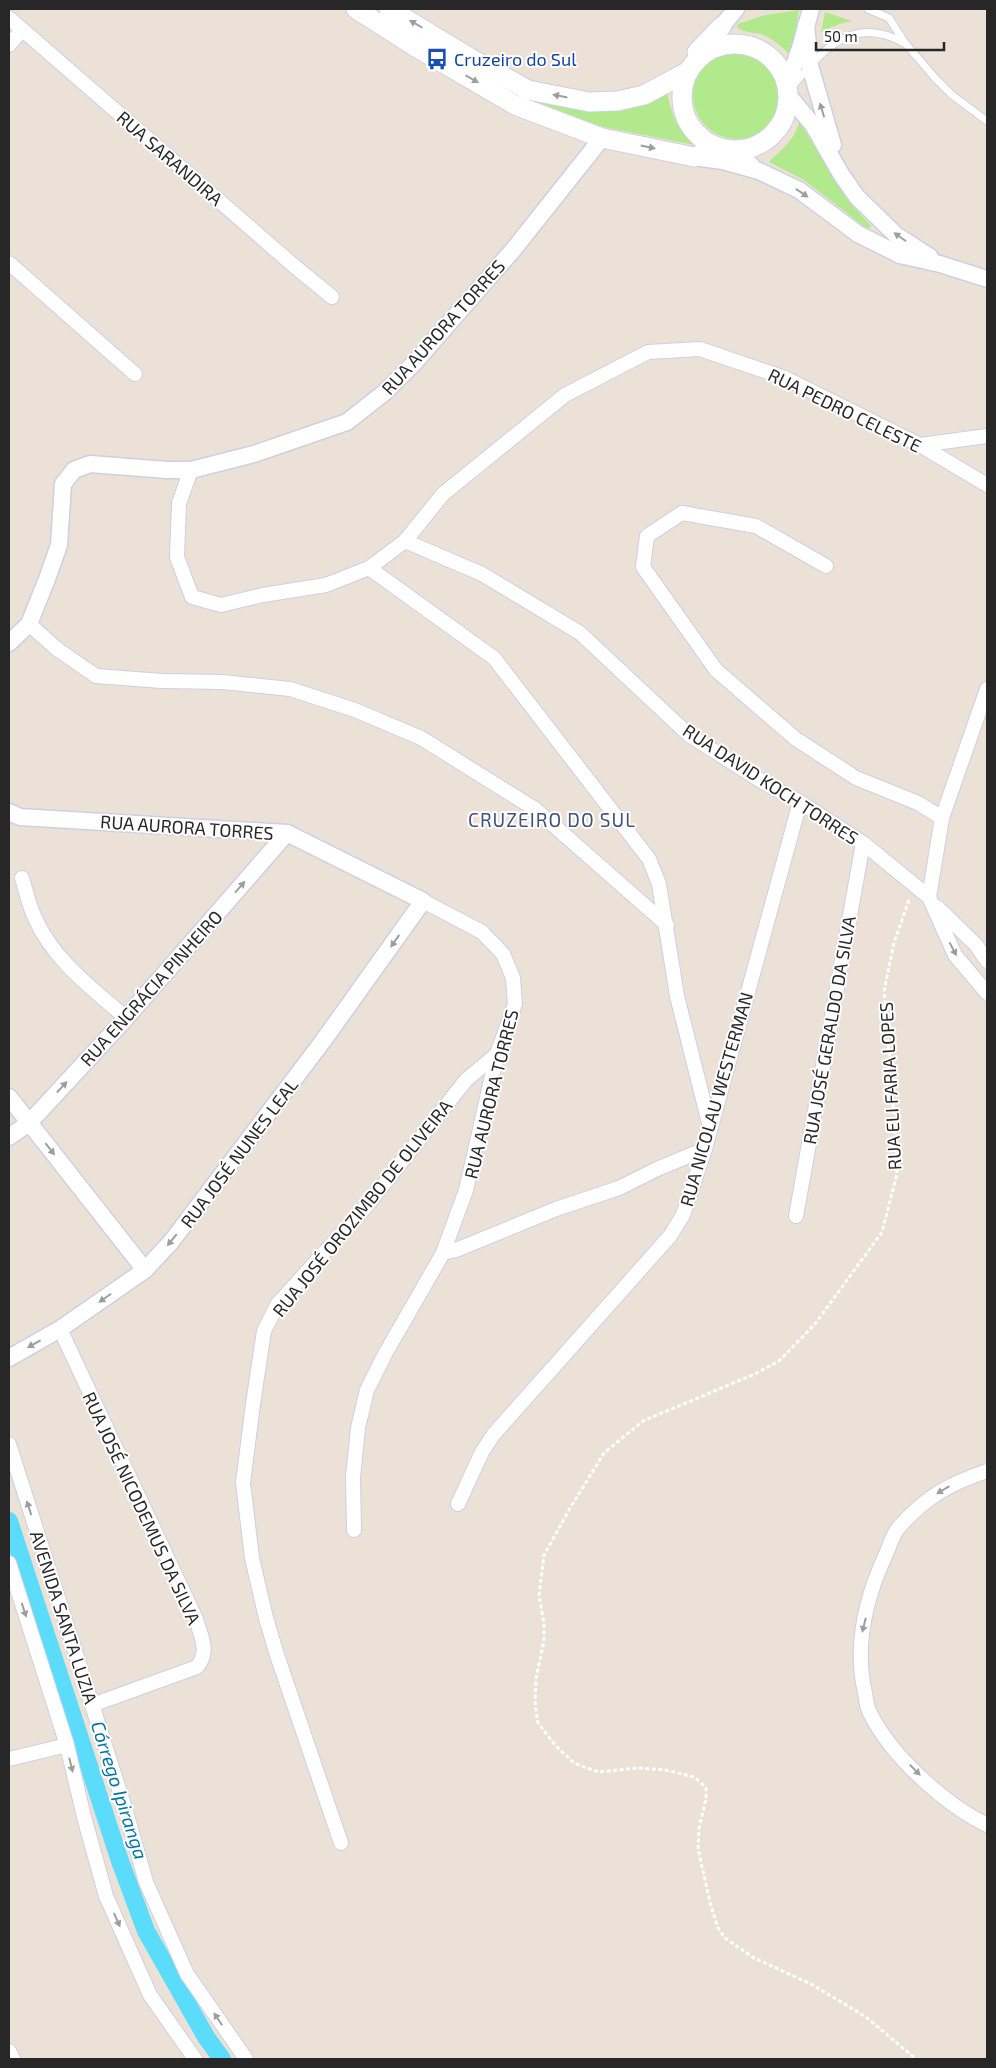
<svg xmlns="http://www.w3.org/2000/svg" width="996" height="2068" font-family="'Exo 2',sans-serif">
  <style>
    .green { fill: #b2e98c }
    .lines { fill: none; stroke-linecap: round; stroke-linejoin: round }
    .canal { stroke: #5cdcfb; stroke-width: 18 }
    .service-casing { stroke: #cbd1e2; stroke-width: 9 }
    .minor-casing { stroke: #cbd1e2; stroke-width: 16 }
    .tertiary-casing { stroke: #cbd1e2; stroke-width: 19 }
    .secondary-casing { stroke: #cbd1e2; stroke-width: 21 }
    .path { stroke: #fff; stroke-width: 3; stroke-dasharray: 4 2.5; stroke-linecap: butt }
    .service { stroke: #fff; stroke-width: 7 }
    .minor { stroke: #fff; stroke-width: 14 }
    .tertiary { stroke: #fff; stroke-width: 16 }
    .secondary { stroke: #fff; stroke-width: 19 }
    .oneway { fill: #9e9e9e }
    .labels { text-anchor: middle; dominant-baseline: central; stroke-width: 4; stroke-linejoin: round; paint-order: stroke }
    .transit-label { font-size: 18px; fill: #164399; stroke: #fff; text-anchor: start }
    .street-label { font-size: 18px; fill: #272727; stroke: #fff }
    .neighbourhood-label { font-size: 19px; letter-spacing: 1px; fill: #43527b; stroke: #fff }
    .water-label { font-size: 19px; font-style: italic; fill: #0076a2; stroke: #fff }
  </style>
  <rect width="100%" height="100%" fill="#ece1d6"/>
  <!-- green -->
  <g class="green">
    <path d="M799,10L791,56C782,46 773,39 761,34C752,32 744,33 737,27L738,24L765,15Z"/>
    <polygon points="825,12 852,21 839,24 821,32"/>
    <circle cx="737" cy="95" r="44"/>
    <path d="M667,91C671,112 677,131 694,145L599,126L527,98L530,96L562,106L588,110Z"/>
    <path d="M799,121L851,204L871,226L870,228L865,227L804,180L769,162C781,150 797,138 799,121Z"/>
  </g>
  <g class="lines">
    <!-- canal -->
    <polyline class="canal" points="9,1521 120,1861 146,1931 206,2037 222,2059"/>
    <!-- service casing -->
    <g class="service-casing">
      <g id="service">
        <polyline points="868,9 889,18 905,43 935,78 952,95 987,121"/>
        <path d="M792,87C823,49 853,14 904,43"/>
      </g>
    </g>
    <!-- minor casing -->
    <g class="minor-casing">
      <g id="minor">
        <polyline points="9,18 293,265 332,297"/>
        <polyline points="9,45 22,30"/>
        <polyline points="9,263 135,374"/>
        <polyline points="920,445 987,436"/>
        <polyline points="191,470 179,503 177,557 192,597 221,605 263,595 326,585 369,568 405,541 443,494 565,395 648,352 700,349 785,378 920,445 987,485"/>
        <polyline points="405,541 482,574 580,633 689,735 763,782 800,802 863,843 929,897 955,955 987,993"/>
        <polyline points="826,566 756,526 682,513 647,536 643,567 716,670 796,739 856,778 918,803 942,818"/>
        <polyline points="369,568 494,658 649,859 659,884 677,996 710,1127"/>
        <polyline points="29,624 57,649 96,676 162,681 223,682 290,689 355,710 421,738 535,809 667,925"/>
        <path d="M22,878C26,891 29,906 35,918C53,960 93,989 126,1018"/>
        <polyline points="929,897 942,818 987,689"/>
        <polyline points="937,907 976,945 987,961"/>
        <polyline points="796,1216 863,843"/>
        <polyline points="443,1253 456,1250 556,1209 619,1188 657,1169 705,1149"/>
        <path d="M60,1329L196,1619C201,1637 210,1651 197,1667L92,1705"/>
        <polyline points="9,1444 124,1805 146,1882 187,1974 246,2059"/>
        <path d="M987,1471C949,1484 927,1496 899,1527C893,1534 890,1545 886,1554C866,1597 854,1646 865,1693C866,1699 867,1706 869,1711C890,1755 944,1804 987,1825"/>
        <polyline points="458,1504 482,1452 493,1435 670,1236 683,1215 705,1149 800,802"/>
        <polyline points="354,1530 353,1477 358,1428 367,1390 385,1354 443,1253 466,1190 497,1054 515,1004 513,978 503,954 482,932 423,901"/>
        <polyline points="9,1563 67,1745 84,1817 106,1896 150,1995 195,2059"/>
        <polyline points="9,1759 67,1745"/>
        <polyline points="341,1843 277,1655 266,1618 252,1558 243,1483 253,1404 264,1331 277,1305 369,1203 466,1080 497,1054"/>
        <polyline points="9,2051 13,2059"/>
      </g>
    </g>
    <!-- tertiary casing -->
    <g class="tertiary-casing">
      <g id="tertiary">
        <polyline points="806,25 810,66 833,145"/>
        <polyline points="716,38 722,26 736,9"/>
        <polyline points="787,86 801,45 811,9"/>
        <polyline points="789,96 813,125 841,174 857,197 896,235 930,257"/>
        <polyline points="730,150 751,165"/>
        <polyline points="694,157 723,161 759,171 799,190 858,234 900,255 940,264 987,279"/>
        <polyline points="9,643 29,624 47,579 59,545 63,484 74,470 90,464 167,470 191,470 254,454 347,422 385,392 415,362 513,250 602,138"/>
        <polyline points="9,812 20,817 287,833 423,901 323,1041 171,1242 145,1270 60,1329 9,1358"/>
        <polyline points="9,1097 145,1270"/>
        <polyline points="9,1137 29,1123 126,1018 287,833"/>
      </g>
    </g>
    <!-- secondary casing -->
    <g class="secondary-casing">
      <g id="secondary">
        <polyline points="356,9 414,46 515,105 602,138 694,157 720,148"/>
        <polyline points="389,9 470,58 528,90 589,102 618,101 644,95 689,71"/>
        <circle cx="735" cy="97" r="53"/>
        <polyline points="697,52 722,26"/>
      </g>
    </g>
    <!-- path -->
    <polyline class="path" points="909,900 894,943 884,991 896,1141 897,1174 882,1232 815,1324 779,1361 755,1374 643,1421 604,1453 569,1510 544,1555 539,1595 544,1624 544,1640 536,1679 535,1703 538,1723 556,1746 574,1763 598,1772 638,1768 666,1770 694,1777 701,1783 706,1788 706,1799 699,1828 698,1849 711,1906 718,1928 725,1938 754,1958 811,1984 866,2017 916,2059"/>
    <!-- service -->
    <use href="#service" class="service"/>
    <!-- minor -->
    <use href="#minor" class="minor"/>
    <!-- tertiary -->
    <use href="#tertiary" class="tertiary"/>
    <!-- secondary -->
    <use href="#secondary" class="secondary"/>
  </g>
  <!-- one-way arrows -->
  <defs><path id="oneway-solid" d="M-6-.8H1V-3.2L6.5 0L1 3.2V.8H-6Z" transform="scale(1.25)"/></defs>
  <g class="oneway">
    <use href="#oneway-solid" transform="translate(416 24) rotate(-150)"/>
    <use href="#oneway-solid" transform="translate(472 79) rotate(30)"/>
    <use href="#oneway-solid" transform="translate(560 96) rotate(-169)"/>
    <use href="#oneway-solid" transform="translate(822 110) rotate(-107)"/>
    <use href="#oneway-solid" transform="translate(648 147) rotate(12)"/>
    <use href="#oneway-solid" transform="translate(802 193) rotate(34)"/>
    <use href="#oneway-solid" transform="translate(900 237) rotate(-145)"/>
    <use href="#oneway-solid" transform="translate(240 887) rotate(-49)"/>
    <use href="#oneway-solid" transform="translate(395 941) rotate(125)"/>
    <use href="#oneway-solid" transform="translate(953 949) rotate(62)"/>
    <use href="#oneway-solid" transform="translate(62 1087) rotate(-47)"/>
    <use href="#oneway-solid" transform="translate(50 1149) rotate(52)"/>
    <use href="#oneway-solid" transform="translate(172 1240) rotate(129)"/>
    <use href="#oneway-solid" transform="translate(105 1298) rotate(145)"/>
    <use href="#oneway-solid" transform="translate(34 1344) rotate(151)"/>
    <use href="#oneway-solid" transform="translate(943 1490) rotate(149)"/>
    <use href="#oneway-solid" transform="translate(29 1508) rotate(-108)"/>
    <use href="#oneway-solid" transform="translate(24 1610) rotate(72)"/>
    <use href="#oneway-solid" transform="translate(864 1625) rotate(104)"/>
    <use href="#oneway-solid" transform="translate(71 1765) rotate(76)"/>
    <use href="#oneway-solid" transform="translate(915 1770) rotate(45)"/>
    <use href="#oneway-solid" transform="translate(117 1920) rotate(66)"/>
    <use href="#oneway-solid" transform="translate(218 2019) rotate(-124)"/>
  </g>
  <!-- icons -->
  <defs>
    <g id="bus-bare" transform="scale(1.725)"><path d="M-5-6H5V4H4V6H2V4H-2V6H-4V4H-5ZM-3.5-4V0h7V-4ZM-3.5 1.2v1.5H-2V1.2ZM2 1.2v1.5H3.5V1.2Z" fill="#1a4fb4" stroke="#fff" stroke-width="2.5" paint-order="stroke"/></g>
  </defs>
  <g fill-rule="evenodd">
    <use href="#bus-bare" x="437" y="59"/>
  </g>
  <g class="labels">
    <!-- transit labels -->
    <g class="transit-label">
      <text x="454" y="59">Cruzeiro do Sul</text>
    </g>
    <!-- street labels -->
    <g class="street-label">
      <text transform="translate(170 158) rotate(41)">RUA SARANDIRA</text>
      <text transform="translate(443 327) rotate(-48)">RUA AURORA TORRES</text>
      <text transform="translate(845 410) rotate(26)">RUA PEDRO CELESTE</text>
      <text transform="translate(771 784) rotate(33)">RUA DAVID KOCH TORRES</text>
      <text transform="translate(187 827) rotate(4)">RUA AURORA TORRES</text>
      <text transform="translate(151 988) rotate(-48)">RUA ENGRÁCIA PINHEIRO</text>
      <text transform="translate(829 1030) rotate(-80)">RUA JOSÉ GERALDO DA SILVA</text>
      <text transform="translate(890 1086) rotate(-93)">RUA ELI FARIA LOPES</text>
      <text transform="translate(491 1094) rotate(-76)">RUA AURORA TORRES</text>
      <text transform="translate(716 1099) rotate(-74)">RUA NICOLAU WESTERMAN</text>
      <text transform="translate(239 1153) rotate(-53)">RUA JOSÉ NUNES LEAL</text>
      <text transform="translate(362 1208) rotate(-51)">RUA JOSÉ OROZIMBO DE OLIVEIRA</text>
      <text transform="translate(142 1508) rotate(65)">RUA JOSÉ NICODEMUS DA SILVA</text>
      <text transform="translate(64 1617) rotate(72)">AVENIDA SANTA LUZIA</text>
    </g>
    <!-- neighbourhood labels -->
    <g class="neighbourhood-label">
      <text x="552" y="819">CRUZEIRO DO SUL</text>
    </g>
    <!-- water labels -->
    <g class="water-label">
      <text transform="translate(120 1790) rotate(72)">Córrego Ipiranga</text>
    </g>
  </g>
  <!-- border -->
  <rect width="996" height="2068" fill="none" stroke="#272727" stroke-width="20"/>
  <!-- scale -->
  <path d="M816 42v8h128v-8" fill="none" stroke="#272727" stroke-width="2.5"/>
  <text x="824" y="42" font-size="15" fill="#272727" stroke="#ffffff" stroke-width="4" paint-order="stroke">50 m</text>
</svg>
